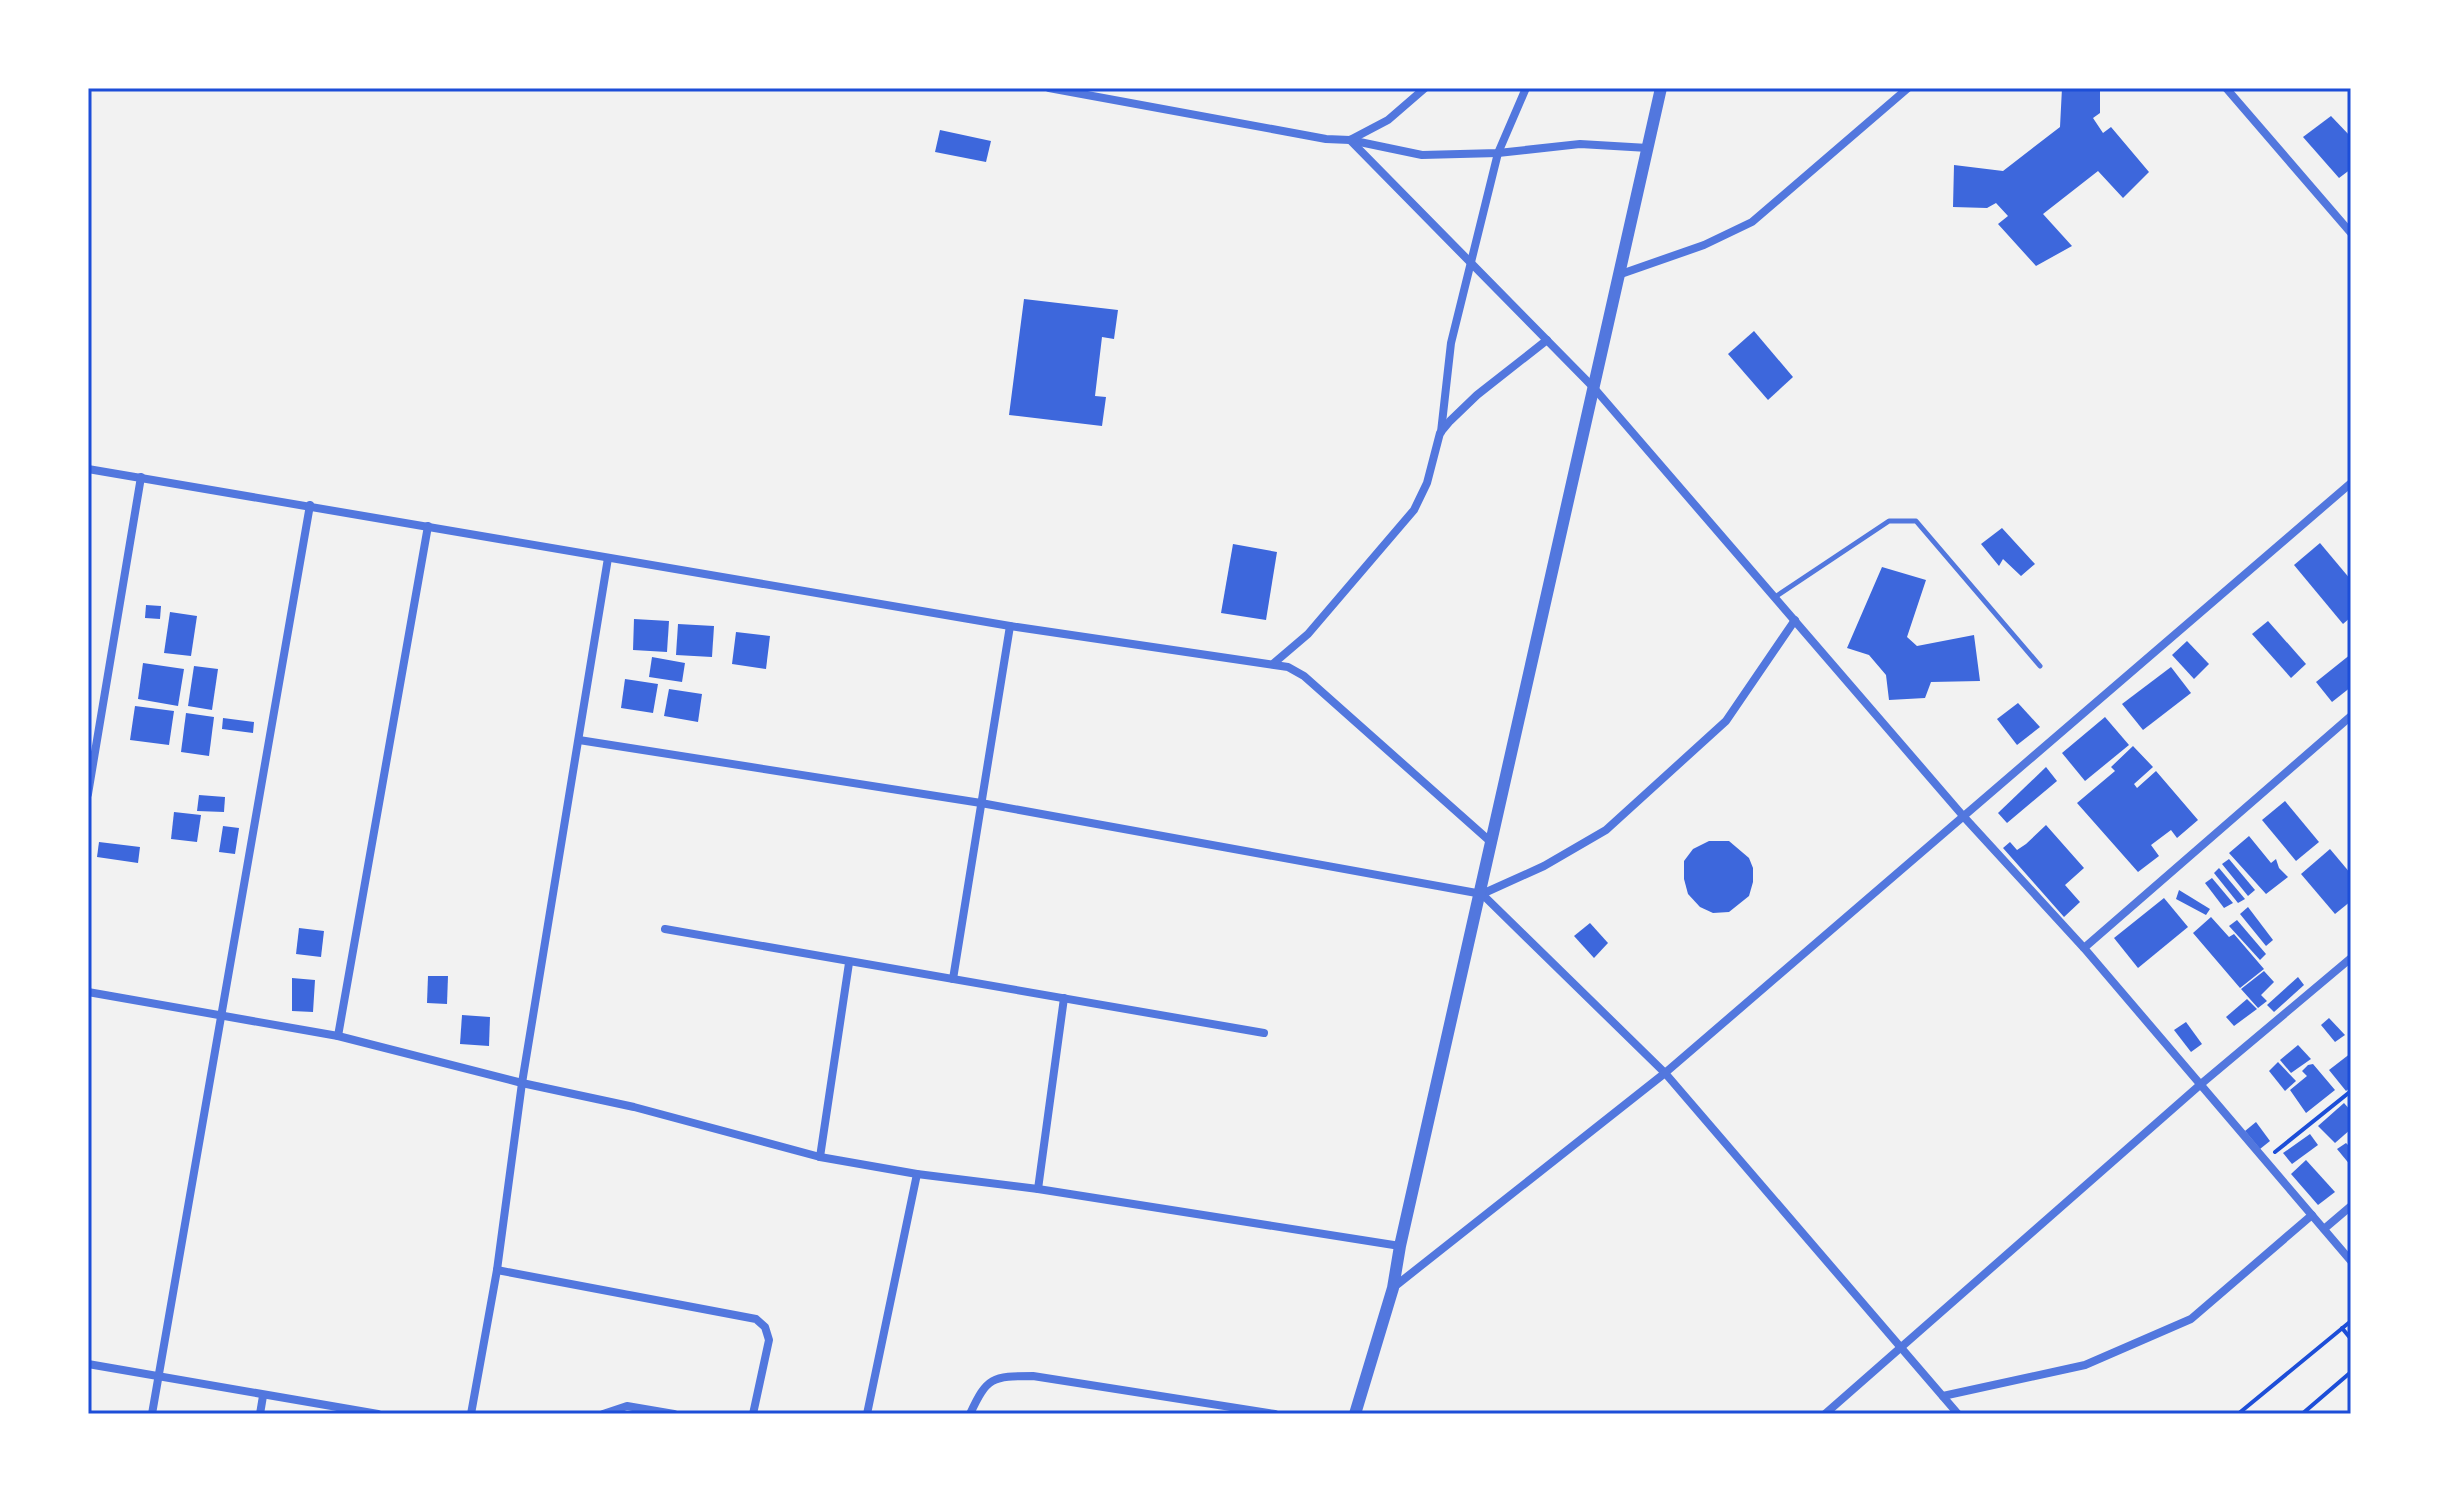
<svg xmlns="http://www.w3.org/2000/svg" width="2439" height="1502" font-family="Commissioner,sans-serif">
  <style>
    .building { fill: #3d67dc }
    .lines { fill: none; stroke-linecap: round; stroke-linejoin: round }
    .path { stroke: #1d4ed8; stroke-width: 4 }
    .service { stroke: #5277de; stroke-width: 5 }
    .minor { stroke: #5277de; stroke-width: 8 }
    .tertiary { stroke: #5277de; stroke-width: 12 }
    .neatline { fill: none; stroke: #1d4ed8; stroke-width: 3 }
  </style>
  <rect width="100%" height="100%" fill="#f2f2f2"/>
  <!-- building -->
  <g class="building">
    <polygon points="2062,88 2100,88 2100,113 2093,118 2103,133 2111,127 2149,172 2123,198 2098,171 2043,214 2072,246 2036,266 1998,224 2008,216 1996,203 1987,208 1953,207 1954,165 2003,171 2060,127"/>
    <polygon points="2331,116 2351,137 2351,169 2339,178 2303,137"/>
    <polygon points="940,130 991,141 986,162 935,152"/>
    <polygon points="1024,299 1118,310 1114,339 1102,337 1095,396 1106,397 1102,426 1009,415"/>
    <polygon points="1754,331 1793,377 1768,400 1728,354"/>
    <polygon points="2002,528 2035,564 2021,576 2003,559 1999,566 1981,544"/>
    <polygon points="2320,543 2351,580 2351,617 2343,624 2294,565"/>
    <polygon points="1233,544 1277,552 1266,620 1221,613"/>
    <polygon points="1882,567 1926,580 1907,637 1917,646 1974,635 1980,681 1931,682 1925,698 1889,700 1886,675 1869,655 1847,648"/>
    <polygon points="146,605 161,606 160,619 145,618"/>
    <polygon points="170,612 197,616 191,656 164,653"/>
    <polygon points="634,619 669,621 667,652 633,650"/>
    <polygon points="2268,621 2306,664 2291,678 2252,634"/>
    <polygon points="678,624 714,626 712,657 676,655"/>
    <polygon points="736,632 770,636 766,669 732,664"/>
    <polygon points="2187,641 2209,664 2194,679 2172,655"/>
    <polygon points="2351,654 2351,687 2332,702 2316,682"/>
    <polygon points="652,657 685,663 682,682 649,677"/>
    <polygon points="143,663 184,669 178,706 138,699"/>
    <polygon points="194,666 218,669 212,710 188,706"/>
    <polygon points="2171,667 2191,693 2143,730 2122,704"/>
    <polygon points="625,679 658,684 653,713 621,708"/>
    <polygon points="669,689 702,694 698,722 664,716"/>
    <polygon points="2018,703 2040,727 2017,745 1997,719"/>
    <polygon points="135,706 174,711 169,745 130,740"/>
    <polygon points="186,713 214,717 209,756 181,752"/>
    <polygon points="2105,717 2129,745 2085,781 2062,753"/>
    <polygon points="223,718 254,722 253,733 222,729"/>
    <polygon points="2133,746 2153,767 2134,784 2137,788 2156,771 2198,820 2177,838 2171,830 2151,845 2159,856 2138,872 2077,803 2115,771 2111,767"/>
    <polygon points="2046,767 2057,781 2007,823 1998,813"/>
    <polygon points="199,795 225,797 224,812 197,811"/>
    <polygon points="2285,801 2319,842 2296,861 2262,820"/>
    <polygon points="174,812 201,815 197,842 171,839"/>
    <polygon points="2046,825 2084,868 2065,885 2080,902 2064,917 2003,848 2010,842 2017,850 2026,844"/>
    <polygon points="223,826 239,828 235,854 219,852"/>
    <polygon points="2249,836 2271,863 2276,859 2279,868 2288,877 2266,894 2229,853"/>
    <polygon points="1709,841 1729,841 1749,858 1753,868 1753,882 1749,896 1729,912 1713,913 1700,907 1688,894 1684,879 1684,861 1693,849"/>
    <polygon points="99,842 140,847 138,863 97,857"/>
    <polygon points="2330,849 2351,874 2351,901 2335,914 2301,874"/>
    <polygon points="2229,859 2255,890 2248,896 2222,864"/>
    <polygon points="2219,868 2245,899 2238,903 2214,873"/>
    <polygon points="2212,878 2233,903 2224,908 2205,883"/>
    <polygon points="2179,890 2210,909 2206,915 2176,899"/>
    <polygon points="2164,898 2188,927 2138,968 2114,938"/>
    <polygon points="2248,907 2273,940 2266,946 2240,914"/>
    <polygon points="2211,917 2229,937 2234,934 2264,969 2240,988 2193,933"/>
    <polygon points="2237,920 2266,954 2260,960 2229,926"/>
    <polygon points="1590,923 1608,943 1594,958 1574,936"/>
    <polygon points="299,928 324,931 321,957 296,954"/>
    <polygon points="2264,971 2274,982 2261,995 2267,1001 2258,1008 2241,989"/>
    <polygon points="428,976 448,976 447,1004 427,1003"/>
    <polygon points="2298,977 2304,985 2274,1012 2267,1005"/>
    <polygon points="292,978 315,980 313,1012 292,1011"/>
    <polygon points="2247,999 2257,1009 2234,1026 2226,1017"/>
    <polygon points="462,1015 490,1017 489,1046 460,1044"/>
    <polygon points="2329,1018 2345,1035 2335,1042 2321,1025"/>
    <polygon points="2186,1022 2202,1044 2191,1052 2174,1030"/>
    <polygon points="2298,1045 2311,1059 2291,1073 2280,1060"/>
    <polygon points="2351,1053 2351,1087 2346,1091 2329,1070"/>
    <polygon points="2278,1062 2296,1081 2285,1091 2269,1071"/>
    <polygon points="2313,1064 2335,1090 2306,1113 2290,1090 2307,1076 2302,1071 2308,1065"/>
    <polygon points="2344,1103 2351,1111 2351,1129 2335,1143 2318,1126"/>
    <polygon points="2256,1122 2270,1141 2260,1149 2245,1131"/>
    <polygon points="2310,1134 2318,1145 2292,1164 2283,1153"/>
    <polygon points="2346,1143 2351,1148 2351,1166 2337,1149"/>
    <polygon points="2306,1160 2335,1192 2318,1205 2291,1174"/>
  </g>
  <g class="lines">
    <!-- path -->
    <g class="path">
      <polyline points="2275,1152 2351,1091"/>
      <polyline points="2342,1328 2351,1339"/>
      <polyline points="2238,1414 2351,1321"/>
      <polyline points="2302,1414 2351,1372"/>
    </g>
    <!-- service -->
    <polyline class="service" points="1775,597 1889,521 1916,521 2040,666"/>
    <!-- minor -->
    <g class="minor">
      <polyline points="1049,88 1326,139 1350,140 1422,155 1498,153 1580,144 1648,148"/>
      <polyline points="2226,88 2351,233"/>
      <polyline points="1350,140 1594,388 1964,817 2084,948 2351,1261"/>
      <polyline points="1350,140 1388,120 1425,88"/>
      <polyline points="1621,274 1704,245 1752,222 1908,88"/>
      <polyline points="1441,432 1451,343 1498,153 1526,88"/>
      <polyline points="88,469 1010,626 1288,667 1304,676 1492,843"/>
      <polyline points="1274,663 1308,634 1414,510 1427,483 1440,433 1450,421 1477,395 1547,340"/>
      <polyline points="579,740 981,803 1482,894 1544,866 1606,830 1726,721 1795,620"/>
      <polyline points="88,794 141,477"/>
      <polyline points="1482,894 1665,1073 1958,1414"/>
      <polyline points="665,929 1264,1033"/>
      <polyline points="2084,948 2351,716"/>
      <polyline points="953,979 1010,626"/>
      <polyline points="88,992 338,1036 522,1083 634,1107 820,1157 917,1174 1038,1189 1400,1246"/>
      <polyline points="338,1036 428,526"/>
      <polyline points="820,1157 849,963"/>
      <polyline points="1038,1189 1064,998"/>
      <polyline points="2324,1229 2351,1206"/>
      <polyline points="497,1270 756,1319 765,1327 769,1340 753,1414"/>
      <polyline points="1394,1287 1665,1073 2351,483"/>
      <polyline points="88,1364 378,1414"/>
      <polyline points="1943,1396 2085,1365 2191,1319 2312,1215"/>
      <polyline points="152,1414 310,505"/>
      <polyline points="260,1414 263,1396"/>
      <polyline points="471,1414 497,1270 522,1083 608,558"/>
      <polyline points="603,1414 627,1406 674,1414"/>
      <polyline points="867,1414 917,1174"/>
      <path d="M970,1414C987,1377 992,1376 1033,1376L1275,1414"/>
      <polyline points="1825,1414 2201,1084 2351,958"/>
    </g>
    <!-- tertiary -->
    <polyline class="tertiary" points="1355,1414 1393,1288 1400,1246 1661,88"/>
  </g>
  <!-- border -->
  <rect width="2439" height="1502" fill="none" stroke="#ffffff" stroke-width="180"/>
  <rect x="90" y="90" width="2259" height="1322" class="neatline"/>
</svg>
